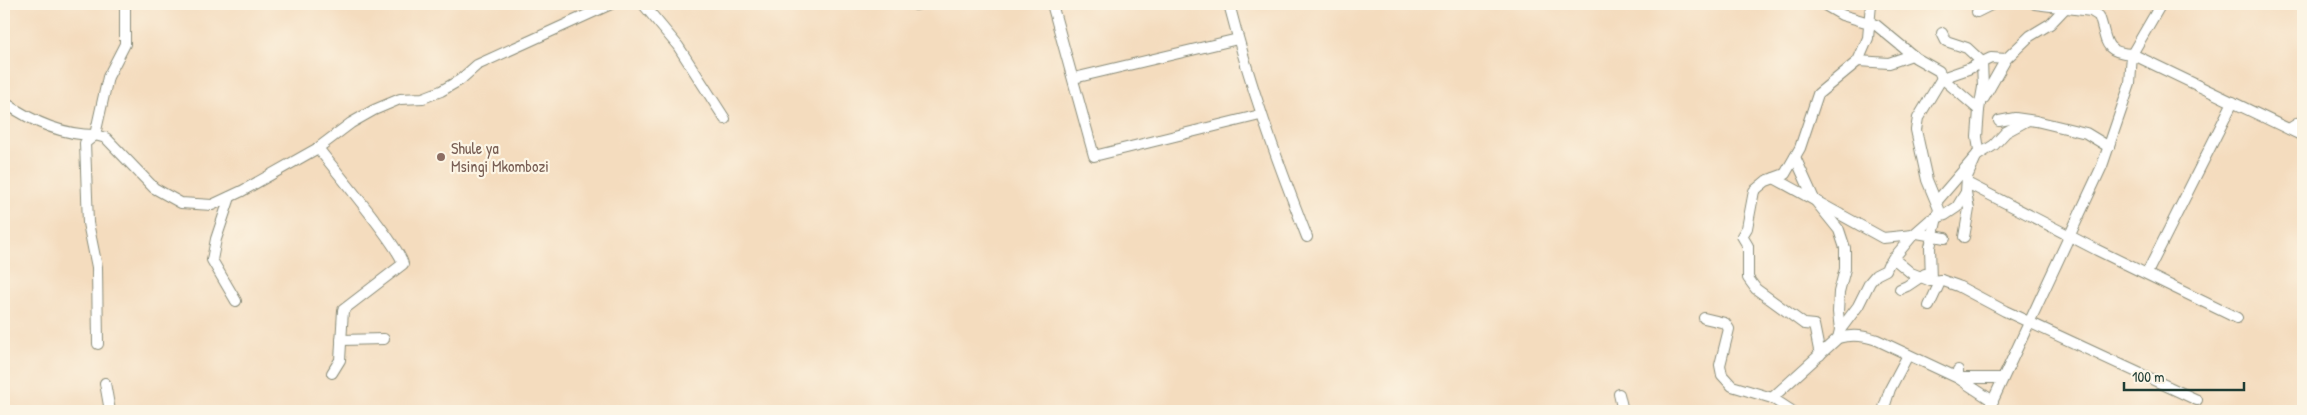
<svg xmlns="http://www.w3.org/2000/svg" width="2307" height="415" font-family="'Patrick Hand',sans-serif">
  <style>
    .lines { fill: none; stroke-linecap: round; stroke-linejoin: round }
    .minor-casing { stroke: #8a8c79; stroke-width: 12 }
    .minor { stroke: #fff; stroke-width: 10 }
    .education-dot { fill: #8d6e63; stroke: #fcf5e5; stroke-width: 2 }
    .labels { text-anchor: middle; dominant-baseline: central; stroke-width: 4.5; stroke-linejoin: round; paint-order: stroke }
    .education-label { font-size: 16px; fill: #785e54; stroke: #fcf5e5; text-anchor: start }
  </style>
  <rect width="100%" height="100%" fill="#fcf5e5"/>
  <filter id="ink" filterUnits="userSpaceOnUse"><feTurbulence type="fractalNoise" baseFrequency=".02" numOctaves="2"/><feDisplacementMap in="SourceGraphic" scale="10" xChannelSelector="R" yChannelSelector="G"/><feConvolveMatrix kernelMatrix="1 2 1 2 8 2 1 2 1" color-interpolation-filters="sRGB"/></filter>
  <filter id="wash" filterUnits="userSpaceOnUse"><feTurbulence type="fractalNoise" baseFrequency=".0096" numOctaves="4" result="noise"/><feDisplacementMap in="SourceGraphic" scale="20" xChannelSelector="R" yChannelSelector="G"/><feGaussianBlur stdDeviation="1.12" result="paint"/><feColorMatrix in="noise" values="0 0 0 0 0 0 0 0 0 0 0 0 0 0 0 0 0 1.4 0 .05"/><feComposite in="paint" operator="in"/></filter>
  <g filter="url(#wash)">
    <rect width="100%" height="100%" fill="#f4dcbe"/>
  </g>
  <g filter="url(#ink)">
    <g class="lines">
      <!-- minor casing -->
      <g class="minor-casing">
        <g id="minor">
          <polyline points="125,4 125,44 108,77 95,135 106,138 154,188 181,203 212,205 242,191 318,148 351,123 374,110 400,99 423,98 441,91 460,80 477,65 611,4"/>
          <polyline points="643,4 678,46 725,119"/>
          <polyline points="1052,4 1094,156 1260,115"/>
          <path d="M1229,4C1250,86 1276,158 1307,237"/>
          <polyline points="1823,4 1842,15 1876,25 1916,58 1939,71 1942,78 1979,110 1977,137 1979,150 1967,177 1966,192 1969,209 1964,237"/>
          <path d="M2035,4L2091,11L2099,16C2108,39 2101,52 2132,54L2303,136"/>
          <polyline points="916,5 920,4"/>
          <polyline points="1977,12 1993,4"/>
          <polyline points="1942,33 1946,41 1967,48 1982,62 1983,87 1979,110"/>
          <polyline points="1858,61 1889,63 1912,55"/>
          <polyline points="1074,78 1238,39"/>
          <polyline points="1984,98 2006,59"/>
          <path d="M4,102C31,121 61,135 95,135"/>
          <polyline points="1999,121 2015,118 2036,121 2086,133 2109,147"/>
          <polyline points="2289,129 2303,120"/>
          <polyline points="95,135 85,143 88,223 97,267 98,344"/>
          <path d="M318,148C333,168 400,247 403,264L343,310L340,360L332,373"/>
          <polyline points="1795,157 1814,199 1839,230 1845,248 1845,269 1839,292 1838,312 1840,330"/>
          <polyline points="1774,178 1883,238 1913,235"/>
          <polyline points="1967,183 2097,250 2237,318"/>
          <polyline points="230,197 216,239 212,260 236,301"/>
          <polyline points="1937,201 1975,157 1994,145 2006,132 2028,120"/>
          <polyline points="1917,233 1945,238"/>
          <polyline points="1893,258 1911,273 1931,281 1941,280 1958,286 2005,311 2197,400"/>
          <polyline points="2147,273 2233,102"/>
          <polyline points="1931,281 1930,247 1939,209 1927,180 1916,130 1918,118 1942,78 1968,69 1991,58 2006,59 2030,36 2050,24 2069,4"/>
          <polyline points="1900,289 1907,286 1925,274"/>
          <polyline points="1929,306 1941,280"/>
          <polyline points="1704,318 1725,323 1729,329 1720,365 1722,375 1732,386 1772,398 1792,411"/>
          <polyline points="1838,338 1840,330 1858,306 1870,282 1876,275 1886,270 1888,265 1913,235 1930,220 1945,215 1957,207 1966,192"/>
          <polyline points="341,340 384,339"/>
          <polyline points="1820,355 1814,325 1804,324 1756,289 1748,278 1748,246 1742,236 1747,228 1754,191 1766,181 1785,174 1800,148 1818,94 1858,61 1868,38 1871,4"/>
          <polyline points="1958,370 1958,378 1993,401"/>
          <polyline points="105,383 110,411"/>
          <polyline points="1619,394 1623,411"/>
          <path d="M1772,398L1838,338C1851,334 1863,335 1877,340L1958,378H2002"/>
          <polyline points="1883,411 1890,389 1908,355"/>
          <polyline points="1988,411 2102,166 2130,84 2132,54 2161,4"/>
        </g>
      </g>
      <!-- minor -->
      <use href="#minor" class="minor"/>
    </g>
  </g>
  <!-- markers -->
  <circle class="education-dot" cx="441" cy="157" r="5"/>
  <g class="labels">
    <!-- education labels -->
    <g class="education-label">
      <text x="451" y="148">Shule ya<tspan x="451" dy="18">Msingi Mkombozi</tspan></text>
    </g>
  </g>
  <!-- margin -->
  <rect width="2307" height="415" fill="none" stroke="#fcf5e5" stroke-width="20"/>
  <!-- scale -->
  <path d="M2124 382v8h120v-8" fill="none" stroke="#1f3d34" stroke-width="2.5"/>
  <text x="2132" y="382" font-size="15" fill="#1f3d34" stroke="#fcf5e5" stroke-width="4" paint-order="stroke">100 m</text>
</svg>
